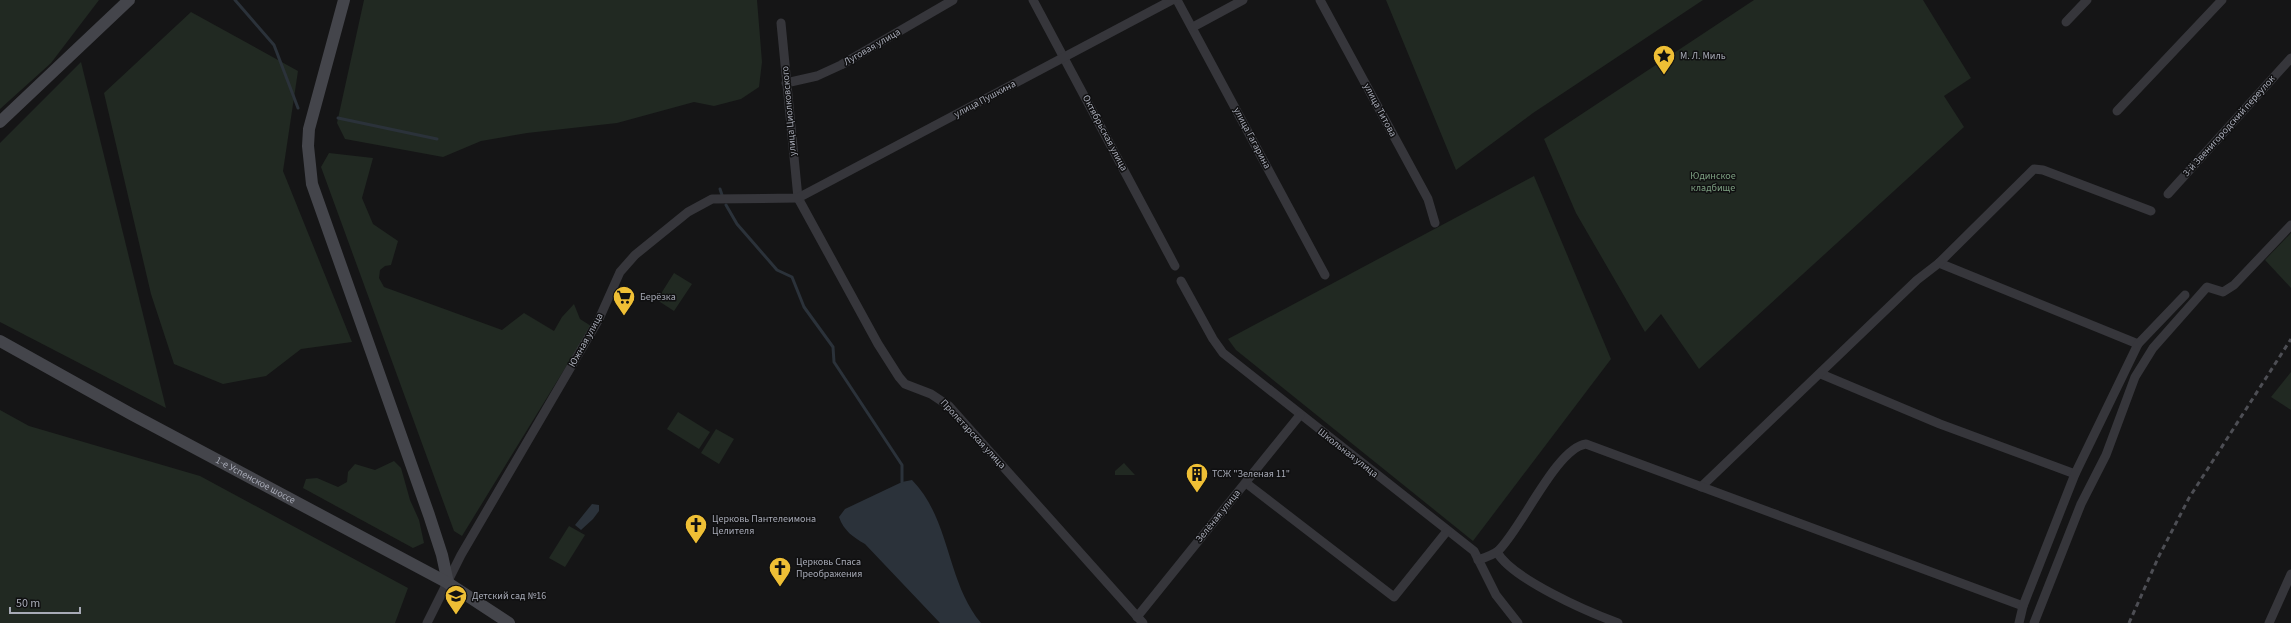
<svg xmlns="http://www.w3.org/2000/svg" width="2291" height="623" font-family="'Source Sans 3',sans-serif">
  <style>
    .green { fill: #212922 }
    .water { fill: #2b323a }
    .lines { fill: none; stroke-linecap: round; stroke-linejoin: round }
    .stream { stroke: #2b323a; stroke-width: 3 }
    .street { stroke: #36363b; stroke-width: 9 }
    .secondary { stroke: #44454b; stroke-width: 12 }
    .rail { stroke: #4d4e54; stroke-width: 3; stroke-dasharray: 5 4; stroke-linecap: butt }
    .labels { text-anchor: middle; dominant-baseline: central; stroke-width: 3; stroke-linejoin: round; paint-order: stroke }
    .street-label { font-size: 10px; fill: #a7aab6; stroke: #101011 }
    .poi-label { font-size: 10px; fill: #a7aab6; stroke: #101011; text-anchor: start }
    .park-label { font-size: 10px; fill: #7ea183; stroke: #101011 }
  </style>
  <rect width="100%" height="100%" fill="#151516"/>
  <!-- green -->
  <g class="green">
    <polygon points="0,0 99,0 51,63 0,109"/>
    <polygon points="364,0 757,0 762,62 759,87 741,99 714,106 694,102 617,123 527,133 481,141 443,157 345,139 337,123"/>
    <polygon points="1386,0 1703,0 1533,113 1456,170"/>
    <polygon points="1754,0 1923,0 1971,78 1944,96 1964,127 1699,369 1661,314 1645,332 1576,213 1544,139"/>
    <polygon points="191,12 298,71 283,171 352,342 301,349 266,376 223,384 174,364 151,294 104,93"/>
    <polygon points="81,62 166,408 0,322 0,143"/>
    <polygon points="329,153 373,158 362,198 373,224 398,241 391,265 385,266 380,270 379,278 384,287 502,330 524,313 554,331 562,317 574,304 580,319 591,326 462,536 454,531 321,167"/>
    <polygon points="1534,176 1611,359 1473,541 1236,350 1228,339"/>
    <polygon points="2291,233 2291,288 2265,260"/>
    <polygon points="674,273 692,284 674,311 657,300"/>
    <polygon points="2291,372 2291,410 2271,397"/>
    <polygon points="0,410 29,426 200,476 408,588 395,623 0,623"/>
    <polygon points="678,412 710,432 699,449 667,429"/>
    <polygon points="716,429 734,439 719,464 701,453"/>
    <polygon points="394,461 401,468 410,500 419,520 424,543 413,548 303,488 306,479 317,478 338,487 347,482 348,472 355,464 375,470"/>
    <polygon points="1124,463 1135,475 1115,475 1115,471"/>
    <polygon points="569,526 585,535 565,567 549,558"/>
  </g>
  <!-- water -->
  <g class="water">
    <path d="M912,480C951,520 946,581 981,623H940L865,544C853,537 844,531 839,517L845,509L902,482Z"/>
    <polygon points="592,504 599,505 599,511 593,519 581,530 575,525"/>
  </g>
  <g class="lines">
    <!-- stream -->
    <g class="stream">
      <polyline points="235,0 274,45 298,108"/>
      <polyline points="338,118 437,139"/>
      <polyline points="720,189 722,195"/>
      <polyline points="726,205 737,224 777,270 792,277 804,307 833,347 834,362 902,465 902,482"/>
    </g>
    <!-- street -->
    <g class="street">
      <polyline points="1033,0 1175,266"/>
      <polyline points="1177,0 1325,275"/>
      <polyline points="1320,0 1428,199 1435,223"/>
      <polyline points="2066,22 2087,0"/>
      <polyline points="781,23 798,198 878,344 899,377 905,384 931,394 949,406 1143,623"/>
      <polyline points="1193,27 1243,0"/>
      <polyline points="786,83 817,76 841,65 953,0"/>
      <polyline points="2117,111 2222,0"/>
      <polyline points="2168,194 2291,58"/>
      <polyline points="1939,263 2138,344"/>
      <polyline points="1181,281 1213,339 1223,353 1474,551 1496,595 1518,623"/>
      <polyline points="1821,374 1940,424 2075,474"/>
      <polyline points="1246,483 1394,597 1447,531"/>
      <polyline points="1701,487 1917,280 1939,263 2034,169 2043,170 2151,211"/>
      <path d="M1497,552C1512,579 1588,612 1618,623"/>
      <path d="M1478,560C1484,558 1493,555 1498,551C1521,530 1556,448 1586,444L2023,606"/>
      <polyline points="1137,617 1300,415"/>
      <polyline points="427,623 461,555 599,319 620,272 635,255 688,212 712,199 798,198 1172,0"/>
      <polyline points="2019,623 2023,606 2075,474 2138,344 2185,295"/>
      <polyline points="2034,623 2081,504 2106,455 2135,377 2153,348 2207,287 2223,292 2234,285 2291,225"/>
      <polyline points="2269,623 2291,574"/>
    </g>
    <!-- secondary -->
    <g class="secondary">
      <polyline points="344,0 309,129 308,146 312,184 429,515 442,555 448,583"/>
      <polyline points="0,122 129,0"/>
      <path id="s1" d="M0,341L131,414L448,583L509,623"/>
    </g>
    <!-- rail -->
    <polyline class="rail" points="2129,623 2159,556 2189,498 2291,339"/>
  </g>
  <!-- icons -->
  <defs>
    <g id="sight-pin" transform="scale(1.15)"><path d="M0 17L-7.5 6A9.5 9.5 0 1 1 7.5 6Z" fill="#efbf35" stroke="#101011"/><path d="M0-6L1.8-2.2L6-1.7L2.9 1.2L3.7 5.4L0 3.3L-3.7 5.4L-2.9 1.2L-6-1.7L-1.8-2.2Z" fill="#111"/></g>
    <g id="supermarket-pin" transform="scale(1.15)"><path d="M0 17L-7.5 6A9.5 9.5 0 1 1 7.5 6Z" fill="#efbf35" stroke="#101011"/><path d="M-6-5.5h2.5l.6 2H6L4.5 2H-2.5L-4.4-4H-6ZM-1.5 3.2a1.3 1.3 0 1 0 .1 0ZM3 3.2a1.3 1.3 0 1 0 .1 0Z" fill="#111"/></g>
    <g id="building-pin" transform="scale(1.15)"><path d="M0 17L-7.5 6A9.5 9.5 0 1 1 7.5 6Z" fill="#efbf35" stroke="#101011"/><path d="M-4-6H4V6H1V3H-1V6H-4ZM-2.5-4.3h1.7v1.8h-1.7ZM.8-4.3h1.7v1.8H.8ZM-2.5-1h1.7V.8h-1.7ZM.8-1h1.7V.8H.8Z" fill="#111"/></g>
    <g id="church-pin" transform="scale(1.15)"><path d="M0 17L-7.5 6A9.5 9.5 0 1 1 7.5 6Z" fill="#efbf35" stroke="#101011"/><path d="M-1.2-6h2.4v3.5h3.3v2.4h-3.3V6h-2.4V-.1h-3.3v-2.4h3.3Z" fill="#111"/></g>
    <g id="school-pin" transform="scale(1.15)"><path d="M0 17L-7.5 6A9.5 9.5 0 1 1 7.5 6Z" fill="#efbf35" stroke="#101011"/><path d="M0-5L7-2L0 1L-7-2ZM-4 1L0 2.5L4 1V4Q0 6-4 4Z" fill="#111"/></g>
  </defs>
  <g fill-rule="evenodd">
    <use href="#sight-pin" x="1664" y="56"/>
    <use href="#supermarket-pin" x="624" y="297"/>
    <use href="#building-pin" x="1197" y="474"/>
    <use href="#church-pin" x="696" y="525"/>
    <use href="#church-pin" x="780" y="568"/>
    <use href="#school-pin" x="456" y="596"/>
  </g>
  <g class="labels">
    <!-- street labels -->
    <g class="street-label">
      <text transform="translate(872 47) rotate(-30)">Луговая улица</text>
      <text transform="translate(985 99) rotate(-28)">улица Пушкина</text>
      <text transform="translate(1380 110) rotate(62)">улица Титова</text>
      <text transform="translate(789 111) rotate(-95)">улица Циолковского</text>
      <text transform="translate(2229 126) rotate(-48)">3-й Звенигородский переулок</text>
      <text transform="translate(1105 133) rotate(62)">Октябрьская улица</text>
      <text transform="translate(1252 138) rotate(62)">улица Гагарина</text>
      <text transform="translate(586 340) rotate(-61)">Южная улица</text>
      <text transform="translate(973 434) rotate(47)">Пролетарская улица</text>
      <text transform="translate(1348 453) rotate(38)">Школьная улица</text>
      <text stroke="none"><textPath href="#s1" startOffset="291">1-е Успенское шоссе</textPath></text>
      <text transform="translate(1218 516) rotate(-51)">Зелёная улица</text>
    </g>
    <!-- poi labels -->
    <g class="poi-label">
      <text x="1680" y="56">М. Л. Миль</text>
      <text x="640" y="297">Берёзка</text>
      <text x="1212" y="474">ТСЖ "Зеленая 11"</text>
      <text x="712" y="519">Церковь Пантелеимона<tspan x="712" dy="12">Целителя</tspan></text>
      <text x="796" y="562">Церковь Спаса<tspan x="796" dy="12">Преображения</tspan></text>
      <text x="472" y="596">Детский сад №16</text>
    </g>
    <!-- park labels -->
    <g class="park-label">
      <text x="1713" y="176">Юдинское<tspan x="1713" dy="12">кладбище</tspan></text>
    </g>
  </g>
  <!-- scale -->
  <path d="M10 607v6h70v-6" fill="none" stroke="#a7aab6" stroke-width="2"/>
  <text x="16" y="607" font-size="12" fill="#a7aab6" stroke="#101011" stroke-width="3" paint-order="stroke">50 m</text>
</svg>
